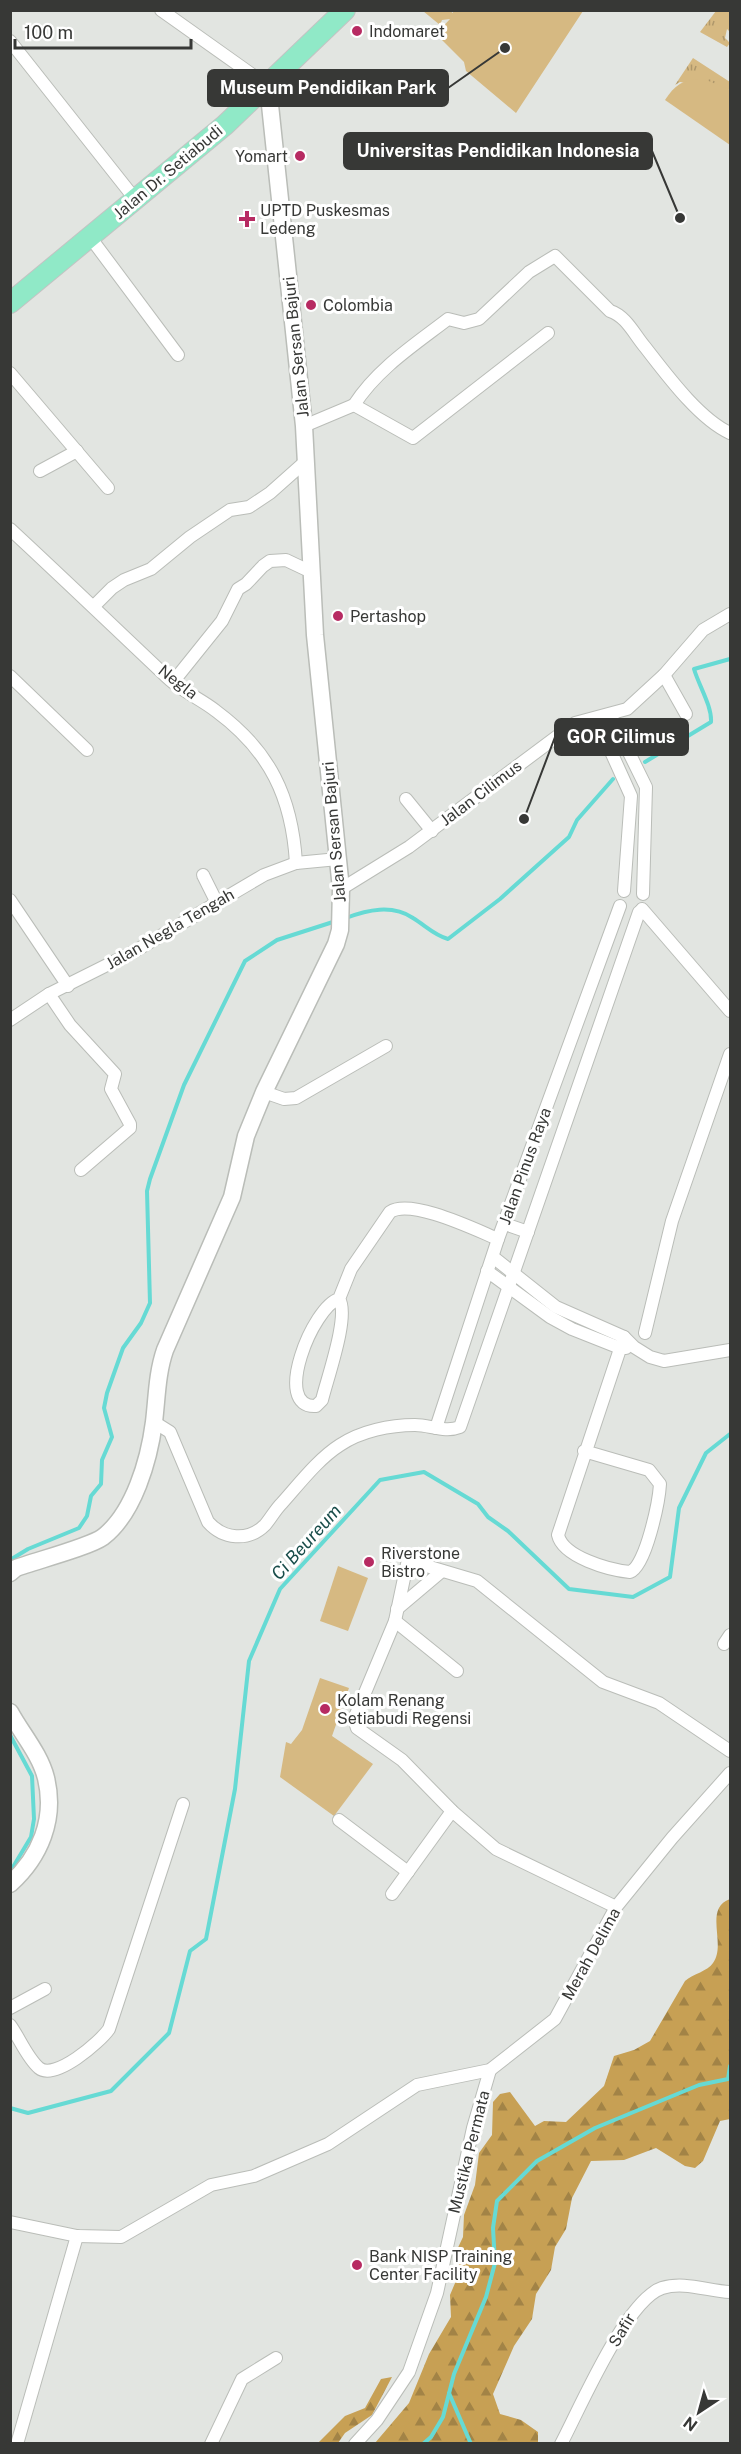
<svg xmlns="http://www.w3.org/2000/svg" width="741" height="2454" font-family="'Public Sans',sans-serif">
  <style>
    .grass { fill: url(#grass-tufts) }
    .forest { fill: url(#forest-firs) }
    .park { fill: #d6b982 }
    .lines { fill: none; stroke-linecap: round; stroke-linejoin: round }
    .stream { stroke: #66dad4; stroke-width: 4 }
    .minor-casing { stroke: #babdb8; stroke-width: 14 }
    .secondary-casing { stroke: #babdb8; stroke-width: 19 }
    .primary-casing { stroke: #c3c3c3; stroke-width: 22 }
    .minor { stroke: #fff; stroke-width: 12 }
    .secondary { stroke: #fff; stroke-width: 16 }
    .primary { stroke: #90e9c7; stroke-width: 20 }
    .poi-dot { fill: #b72b62; stroke: #fff; stroke-width: 2 }
    .labels { text-anchor: middle; dominant-baseline: central; stroke-width: 6; stroke-linejoin: round; paint-order: stroke }
    .poi-label { font-size: 16px; fill: #373836; stroke: #fff; text-anchor: start }
    .street-label { font-size: 16px; fill: #373836; stroke: #fff }
    .water-label { font-size: 18px; font-style: italic; fill: #194d4a; stroke: #fff }
    .leader { fill: none; stroke: #373836; stroke-width: 2 }
    .callout-dot { fill: #373836; stroke: #fff; stroke-width: 2 }
    .callout { fill: #373836; stroke: #373836; stroke-width: 2 }
    .callout-label { font-size: 18px; text-anchor: middle; font-weight: bold; fill: #fff }
  </style>
  <defs>
    <pattern id="grass-tufts" width="24" height="20" patternUnits="userSpaceOnUse" patternTransform="scale(1.5)"><rect width="24" height="20" fill="#d6b982"/><path d="M3 7l-1-3M5 7V3M7 7l1-3M15 17l-1-3M17 17v-4M19 17l1-3" fill="none" stroke="#ae976b"/></pattern>
    <pattern id="forest-firs" width="22" height="20" patternUnits="userSpaceOnUse" patternTransform="scale(1.5)"><rect width="22" height="20" fill="#c7a054"/><path d="M5 1l3.5 6h-7zM16 11l3.5 6h-7z" fill="#a28346"/></pattern>
  </defs>
  <rect width="100%" height="100%" fill="#e2e5e1"/>
  <!-- grass -->
  <g class="grass">
    <polygon points="716,11 730,11 730,32 727,29 725,38 730,43 727,47 700,32"/>
    <polygon points="693,58 730,82 730,90 680,82 675,85"/>
  </g>
  <!-- forest -->
  <g class="forest">
    <path d="M730,1899V2119L720,2121L703,2161L695,2168L685,2166L656,2148L624,2160L591,2161L572,2198L566,2229L555,2247L551,2270L536,2294L532,2319L514,2346L493,2394L500,2414L521,2420L538,2432V2443H375L409,2403L429,2354L451,2317L450,2295L458,2276L454,2256L463,2237L464,2215L475,2185L479,2153L492,2135L493,2102L500,2094L510,2092L535,2126L544,2121L566,2122L604,2086L614,2056L634,2050L650,2041L685,1981C693,1974 708,1971 713,1963C727,1944 703,1909 730,1899Z"/>
    <polygon points="392,2377 372,2415 345,2433 338,2443 318,2443 345,2416 365,2408 381,2379"/>
  </g>
  <!-- park -->
  <g class="park">
    <polygon points="453,11 453,10 583,11 516,113 466,71 464,62 436,34 450,19 442,20 440,25 423,11 450,11 453,13"/>
    <path d="M704,79L730,90V145L665,100C675,84 685,78 704,79Z"/>
    <polygon points="338,1566 368,1578 348,1631 320,1621"/>
    <polygon points="320,1678 349,1688 332,1736 373,1764 334,1816 280,1777 286,1742 291,1744 302,1730"/>
  </g>
  <g class="lines">
    <!-- stream -->
    <g class="stream">
      <path d="M645,762L711,722C712,706 699,686 694,669L730,659"/>
      <path d="M346,918C367,910 392,904 413,918C426,926 434,935 448,939L500,899L569,837L577,820L613,779"/>
      <polyline points="10,1560 28,1549 79,1528 87,1516 91,1496 101,1484 102,1460 112,1437 104,1408 107,1393 123,1348 141,1323 150,1303 147,1191 150,1179 184,1085 245,961 277,940 336,921"/>
      <polyline points="10,1735 32,1776 34,1819 31,1837 10,1872"/>
      <polyline points="10,2108 28,2113 111,2091 169,2033 190,1951 206,1939 235,1789 249,1661 280,1589 380,1480 424,1472 478,1504 488,1517 508,1531 569,1589 633,1597 670,1577 679,1508 706,1453 730,1434"/>
      <polyline points="449,2393 471,2444"/>
      <polyline points="423,2444 431,2437 443,2417 454,2374 486,2297 495,2263 493,2228 497,2201 537,2161 595,2128 699,2085 728,2079 730,2066"/>
    </g>
    <!-- minor casing -->
    <g class="minor-casing">
      <g id="minor">
        <polyline points="161,10 268,86"/>
        <polyline points="10,41 135,199"/>
        <polyline points="90,237 178,355"/>
        <polyline points="10,373 108,488"/>
        <path d="M354,405C377,369 414,345 448,319L464,323L479,319L529,272L555,256L610,311C626,316 634,334 645,347C666,374 699,419 730,433"/>
        <polyline points="354,405 413,438 548,333"/>
        <polyline points="304,426 354,405"/>
        <polyline points="40,471 77,451"/>
        <path d="M10,529C64,579 117,630 170,680C184,692 202,700 216,711C270,751 292,797 296,863"/>
        <polyline points="94,606 112,588 124,580 151,569 190,537 230,510 249,507 270,493 306,461"/>
        <polyline points="664,675 686,714"/>
        <polyline points="10,676 87,750"/>
        <polyline points="173,682 222,621 238,589 246,584 263,566 270,561 286,560 305,569 312,567"/>
        <polyline points="406,799 432,831"/>
        <polyline points="203,875 216,901"/>
        <polyline points="341,889 409,847 575,723 627,709 664,675 703,630 730,614"/>
        <polyline points="624,891 631,796 598,723 612,718 646,787 643,894"/>
        <polyline points="10,900 68,986"/>
        <polyline points="642,909 730,1011"/>
        <polyline points="49,994 70,1025 115,1074 111,1089 130,1124 130,1128 81,1170"/>
        <polyline points="10,1020 49,994 135,951 264,875 296,863 338,859"/>
        <polyline points="264,1092 284,1099 296,1098 386,1046"/>
        <polyline points="505,1224 528,1232"/>
        <polyline points="493,1257 556,1307 624,1337 634,1347 650,1357 664,1361 730,1350"/>
        <polyline points="487,1271 550,1317 572,1329 620,1348 626,1348"/>
        <path d="M339,1299C313,1306 271,1409 316,1406L322,1400C327,1379 350,1315 339,1299L351,1269L390,1212C411,1198 476,1230 498,1239"/>
        <polyline points="645,1333 672,1221 730,1054"/>
        <path d="M154,1422L170,1432L208,1522C223,1539 248,1542 265,1525C271,1518 275,1510 282,1503C299,1484 318,1459 340,1445C361,1431 390,1425 415,1425C430,1425 445,1433 460,1427L639,912"/>
        <polyline points="436,1428 498,1239 620,906"/>
        <path d="M584,1451L649,1470L660,1484C659,1501 646,1566 630,1572C609,1570 563,1557 558,1535L624,1337"/>
        <polyline points="397,1609 442,1571"/>
        <polyline points="395,1621 457,1671"/>
        <polyline points="724,1644 730,1635"/>
        <polyline points="339,1820 408,1872"/>
        <polyline points="392,1894 452,1811"/>
        <polyline points="616,1907 496,1849 452,1811 402,1760 357,1728 354,1719 395,1621 407,1564 413,1562 477,1581 603,1682 659,1703 730,1751"/>
        <polyline points="10,2008 45,1989"/>
        <path d="M10,2025C19,2037 27,2058 39,2068C55,2081 100,2042 109,2029L183,1804"/>
        <polyline points="10,2222 77,2236 121,2237 211,2185 254,2176 328,2144 417,2085 490,2070 555,2019 616,1907 672,1838 730,1773"/>
        <polyline points="17,2444 77,2236"/>
        <polyline points="211,2444 242,2379 276,2358"/>
        <polyline points="355,2444 377,2420 409,2372 437,2293 473,2128 490,2070"/>
        <path d="M561,2444C580,2408 626,2300 662,2288C684,2281 708,2291 730,2292"/>
      </g>
    </g>
    <!-- secondary casing -->
    <g class="secondary-casing">
      <g id="secondary">
        <path d="M10,1573L16,1568C35,1561 89,1547 103,1537C134,1513 149,1460 154,1422C157,1397 157,1373 165,1350L232,1197L246,1136L264,1092L336,944L340,930L341,889L315,635L304,426L268,86"/>
        <path d="M10,1712C22,1734 40,1754 46,1778C56,1819 40,1857 10,1884"/>
      </g>
    </g>
    <!-- primary casing -->
    <g class="primary-casing">
      <polyline id="primary" points="10,303 225,125 345,10"/>
    </g>
    <!-- minor -->
    <use href="#minor" class="minor"/>
    <!-- secondary -->
    <use href="#secondary" class="secondary"/>
    <!-- primary -->
    <use href="#primary" class="primary"/>
  </g>
  <!-- markers -->
  <g class="poi-dot">
    <circle cx="357" cy="31" r="6"/>
    <circle cx="300" cy="156" r="6"/>
    <path d="M244 210h6v6h6v6h-6v6h-6v-6h-6v-6h6z"/>
    <circle cx="311" cy="305" r="6"/>
    <circle cx="338" cy="616" r="6"/>
    <circle cx="369" cy="1562" r="6"/>
    <circle cx="325" cy="1709" r="6"/>
    <circle cx="357" cy="2265" r="6"/>
  </g>
  <g class="labels">
    <!-- poi labels -->
    <g class="poi-label">
      <text x="369" y="31">Indomaret</text>
      <text x="288" y="156" text-anchor="end">Yomart</text>
      <text x="260" y="210">UPTD Puskesmas<tspan x="260" dy="18">Ledeng</tspan></text>
      <text x="323" y="305">Colombia</text>
      <text x="350" y="616">Pertashop</text>
      <text x="381" y="1553">Riverstone<tspan x="381" dy="18">Bistro</tspan></text>
      <text x="337" y="1700">Kolam Renang<tspan x="337" dy="18">Setiabudi Regensi</tspan></text>
      <text x="369" y="2256">Bank NISP Training<tspan x="369" dy="18">Center Facility</tspan></text>
    </g>
    <!-- street labels -->
    <g class="street-label">
      <text transform="translate(168 172) rotate(-40)">Jalan Dr. Setiabudi</text>
      <text transform="translate(296 347) rotate(-96)">Jalan Sersan Bajuri</text>
      <text transform="translate(178 682) rotate(38)">Negla</text>
      <text transform="translate(481 793) rotate(-37)">Jalan Cilimus</text>
      <text transform="translate(334 832) rotate(-95)">Jalan Sersan Bajuri</text>
      <text transform="translate(170 929) rotate(-30)">Jalan Negla Tengah</text>
      <text transform="translate(525 1166) rotate(-70)">Jalan Pinus Raya</text>
      <text transform="translate(591 1954) rotate(-61)">Merah Delima</text>
      <text transform="translate(469 2152) rotate(-76)">Mustika Permata</text>
      <text transform="translate(622 2330) rotate(-59)">Safir</text>
    </g>
    <!-- water labels -->
    <g class="water-label">
      <text transform="translate(306 1542) rotate(-48)">Ci Beureum</text>
    </g>
  </g>
  <!-- callouts -->
  <path class="leader" d="M505 48L448 88M680 218L652 151M524 819L555 737"/>
  <g class="callout-dot">
    <circle cx="505" cy="48" r="6"/>
    <circle cx="680" cy="218" r="6"/>
    <circle cx="524" cy="819" r="6"/>
  </g>
  <g class="callout">
    <rect x="208" y="70" width="240" height="36" rx="6"/>
    <rect x="344" y="133" width="308" height="36" rx="6"/>
    <rect x="555" y="719" width="133" height="36" rx="6"/>
  </g>
  <g class="callout-label">
    <text x="328" y="94">Museum Pendidikan Park</text>
    <text x="498" y="157">Universitas Pendidikan Indonesia</text>
    <text x="621" y="743">GOR Cilimus</text>
  </g>
  <!-- border -->
  <rect width="741" height="2454" fill="none" stroke="#373836" stroke-width="24"/>
  <!-- north arrow -->
  <g transform="translate(699 2412) rotate(216)" stroke="#ffffff" stroke-width="4.5" paint-order="stroke">
  <path d="M0-4.5L10 22L0 15L-10 22Z" fill="#373836"/>
  <text y="-9" font-size="16" font-weight="bold" text-anchor="middle" fill="#373836">N</text>
  </g>
  <!-- scale -->
  <path d="M15 39v9h176v-9" fill="none" stroke="#373836" stroke-width="3"/>
  <text x="24" y="39" font-size="18" fill="#373836" stroke="#ffffff" stroke-width="4.5" paint-order="stroke">100 m</text>
</svg>
